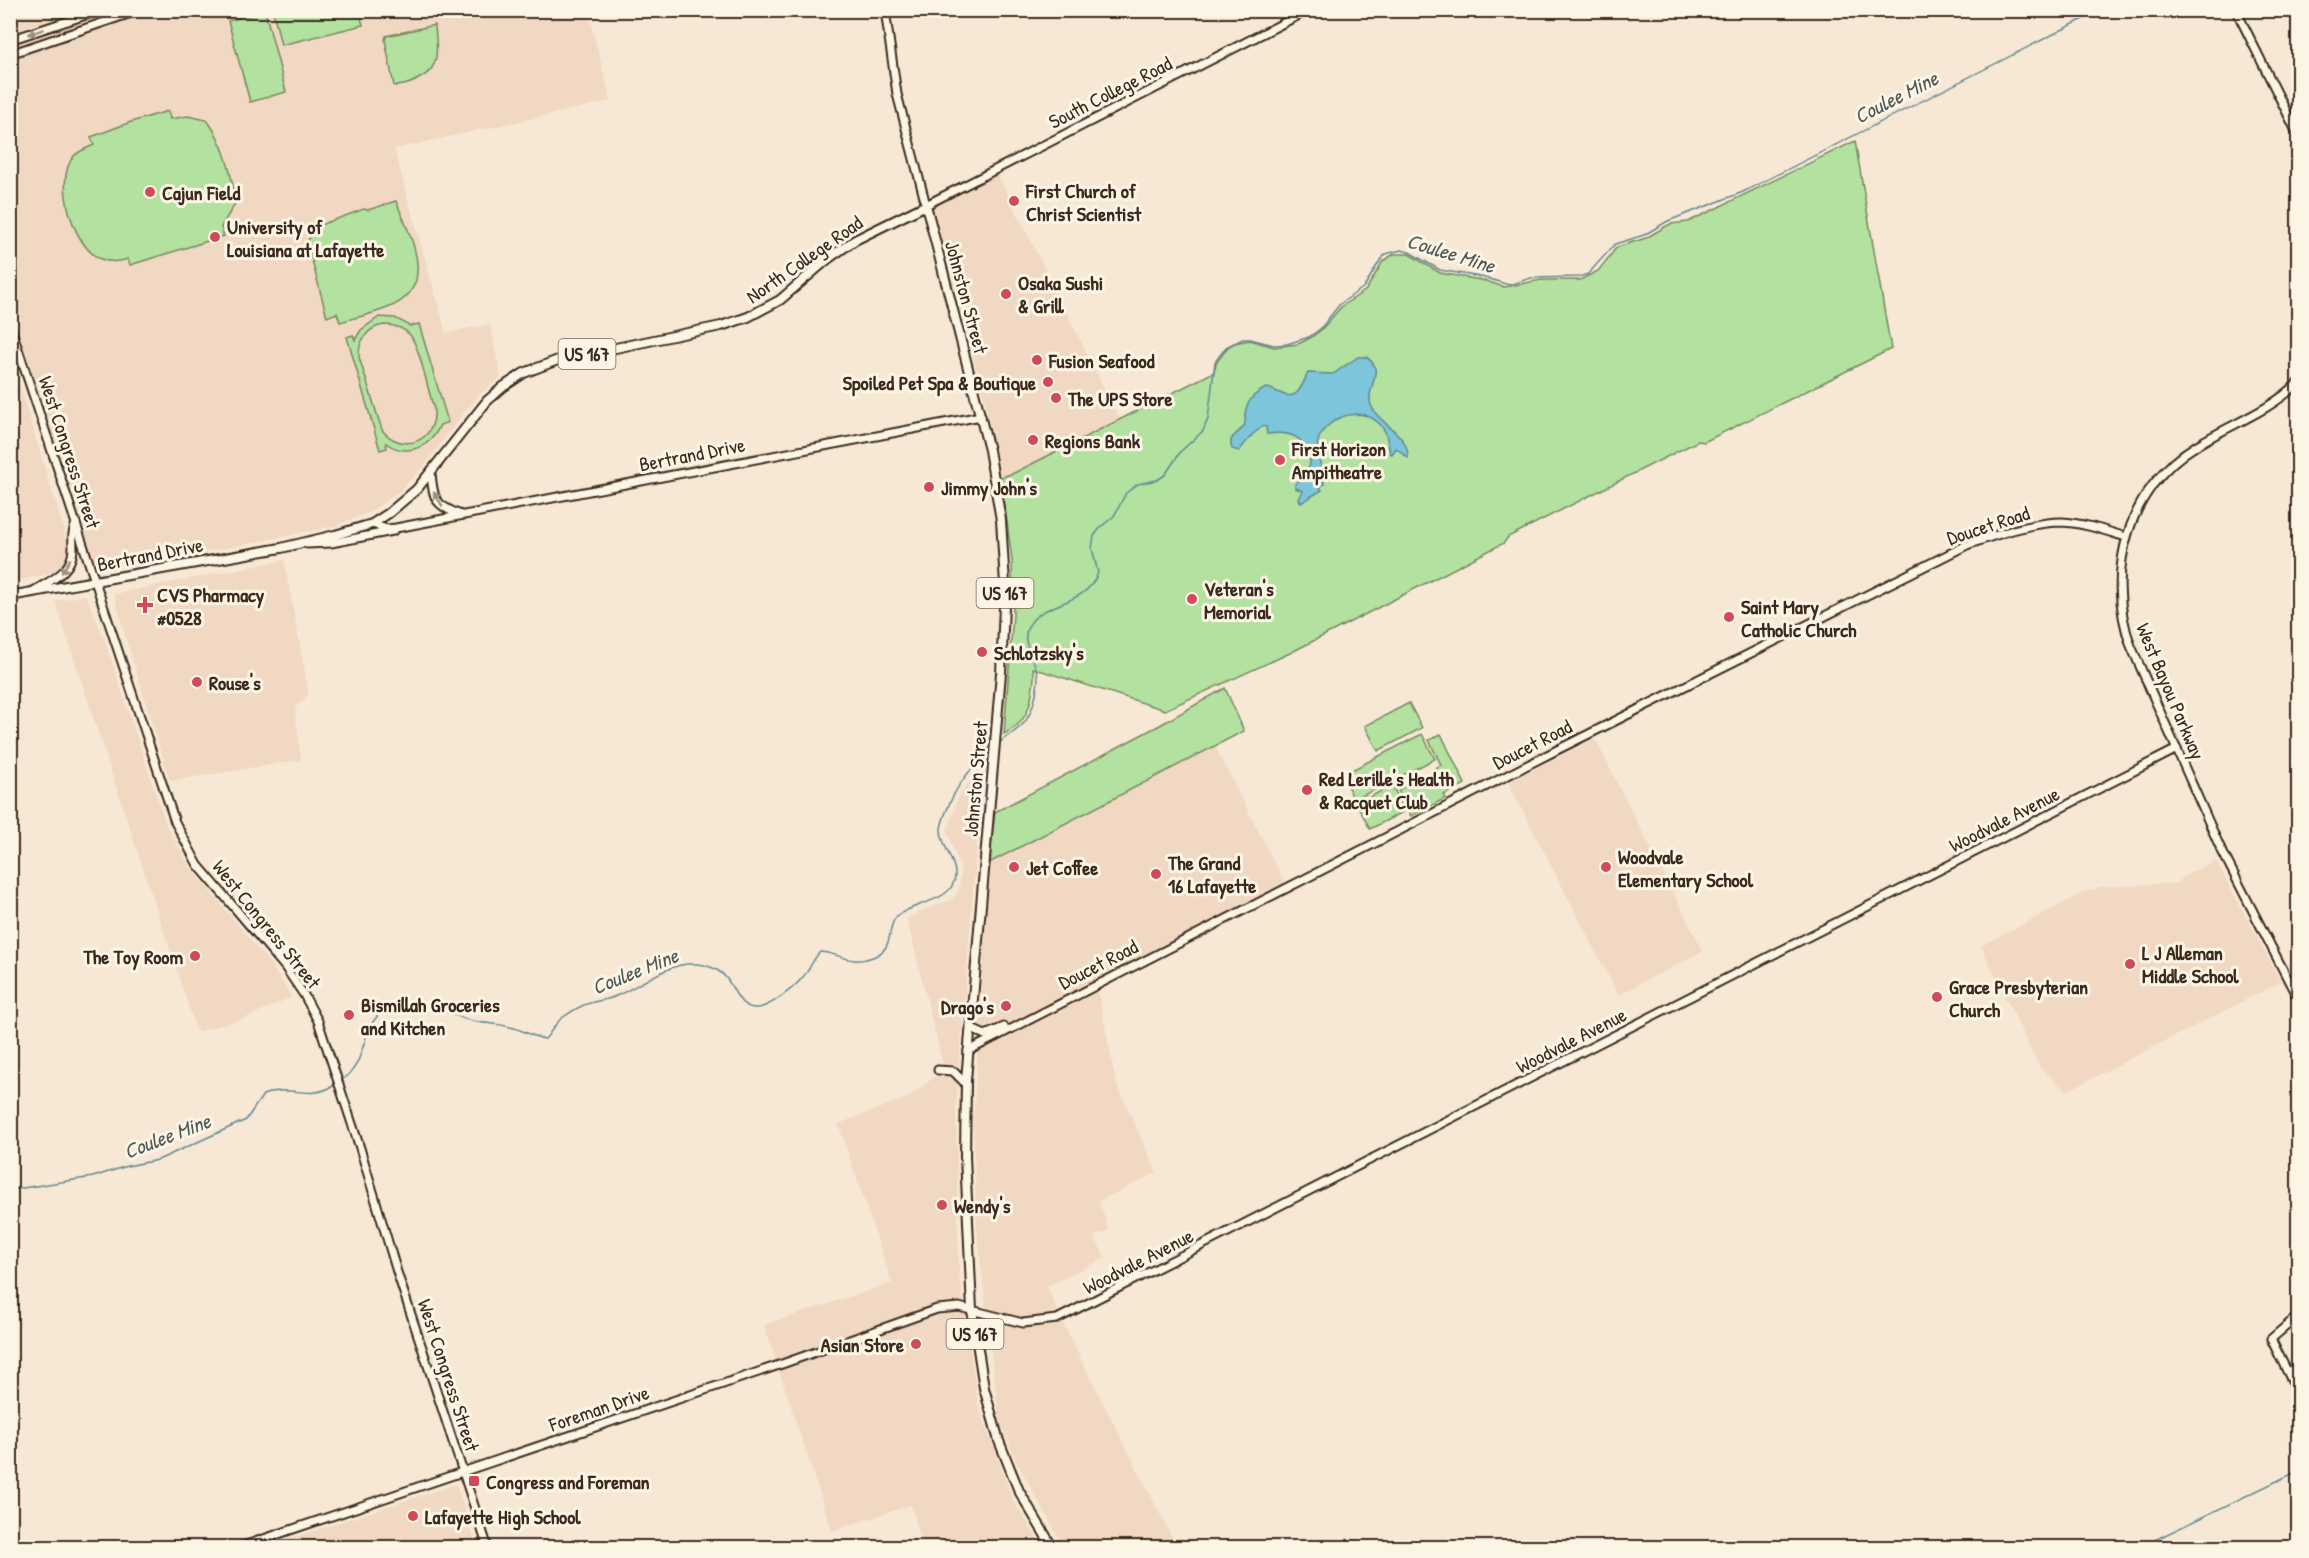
<svg xmlns="http://www.w3.org/2000/svg" width="2309" height="1558" font-family="'Patrick Hand',sans-serif">
  <style>
    .built { fill: #f1d8c2 }
    .green { fill: #b2e1a0; stroke: #76865f; stroke-width: 1.5; fill-rule: evenodd }
    .water { fill: #7bc5db; stroke: #61878f; stroke-width: 1.5 }
    .lines { fill: none; stroke-linecap: round; stroke-linejoin: round }
    .stream { stroke: #61878f; stroke-width: 1.5 }
    .secondary-casing { stroke: #3b2a1e; stroke-width: 11 }
    .primary-casing { stroke: #3b2a1e; stroke-width: 12 }
    .secondary { stroke: #fcf5e5; stroke-width: 7 }
    .primary { stroke: #fcf5e5; stroke-width: 8 }
    .oneway { fill: #9c9082 }
    .poi-dot { fill: #d1495b; stroke: #fcf5e5; stroke-width: 2 }
    .labels { text-anchor: middle; dominant-baseline: central; stroke-width: 6; stroke-linejoin: round; paint-order: stroke }
    .shield { fill: #fcf5e5; stroke: #75675a; stroke-width: 1.5 }
    .shield-label { font-size: 18px; font-weight: bold; fill: #3b2a1e }
    .street-label { font-size: 20px; fill: #3b2a1e; stroke: #fcf5e5 }
    .poi-label { font-size: 20px; font-weight: bold; fill: #3b2a1e; stroke: #fcf5e5; text-anchor: start }
    .water-label { font-size: 21px; font-style: italic; fill: #4e5857; stroke: #fcf5e5 }
  </style>
  <rect width="100%" height="100%" fill="#f7e8d5"/>
  <filter id="ink" filterUnits="userSpaceOnUse"><feTurbulence type="fractalNoise" baseFrequency=".0167" numOctaves="2"/><feDisplacementMap in="SourceGraphic" scale="12" xChannelSelector="R" yChannelSelector="G"/><feConvolveMatrix kernelMatrix="1 2 1 2 8 2 1 2 1" color-interpolation-filters="sRGB"/></filter>
  <g filter="url(#ink)">
    <!-- built -->
    <g class="built">
      <polygon points="11,11 588,11 611,101 394,149 446,333 490,324 501,377 481,393 467,409 425,465 400,491 370,512 335,526 223,549 108,567 101,567 95,562 17,345 11,345"/>
      <polygon points="995,169 1120,420 1014,473 1001,477 984,397 931,202"/>
      <polygon points="10,361 12,361 69,545 70,554 63,569 56,572 11,582"/>
      <polygon points="284,560 309,694 295,708 301,760 170,781 127,642 114,594"/>
      <polygon points="86,595 106,644 167,827 191,868 268,961 292,997 246,1018 197,1032 55,601"/>
      <polygon points="1595,739 1703,951 1618,995 1508,782"/>
      <polygon points="1215,746 1288,889 1098,990 1116,1082 1157,1173 1099,1201 1109,1231 1094,1236 1105,1258 1047,1286 1062,1322 1177,1547 1064,1547 1015,1459 999,1419 977,1230 973,1125 989,863 1180,762"/>
      <polygon points="983,765 956,1107 959,1272 978,1404 1013,1500 1043,1547 923,1547 911,1505 832,1531 764,1325 892,1283 838,1124 909,1097 944,1069 907,919 918,912 951,900 958,892 961,871 947,831 960,793"/>
      <polygon points="2216,861 2281,982 2067,1091 2039,1067 1981,946 2087,891 2101,887 2178,883 2184,876"/>
      <polygon points="456,1484 477,1547 264,1547"/>
    </g>
    <!-- green -->
    <g class="green">
      <polygon points="265,11 286,92 250,102 228,21"/>
      <polygon points="273,11 359,11 363,25 281,45"/>
      <path d="M435,25C436,45 442,66 422,77C412,83 405,86 394,86L385,40L386,36Z"/>
      <path d="M168,111L170,119L188,116L207,120C225,144 231,173 236,202L221,227L224,236L130,265L128,259C119,262 110,263 101,259C73,248 53,179 74,156C79,151 87,148 94,145L91,137L131,122Z"/>
      <path d="M1855,141L1891,349L1704,442L1698,441L1508,537L1504,543L1290,653L1165,710L1033,668C1035,676 1034,684 1032,692C1030,712 1022,725 1004,734L1013,615L1012,560L1001,477L1014,473L1214,372L1216,363L1227,348L1234,343L1250,340L1274,347L1298,344L1310,338L1321,330L1342,306L1366,290L1383,261L1394,254H1409L1440,273L1486,281L1504,287L1541,280H1580L1598,271L1617,247L1646,238L1670,224L1688,222Z"/>
      <path d="M396,201C410,236 439,286 390,307C374,314 357,317 340,322L337,313L327,317L307,242L317,226L364,209L368,210Z"/>
      <path d="M379,317L395,318L410,326L419,324L448,422L440,425C431,447 407,458 386,443L387,448L380,450L347,337L353,335L355,340L361,330ZM384,325C394,325 403,327 410,335C420,348 428,391 434,409C437,441 403,455 382,430L359,357C358,341 368,327 384,325Z"/>
      <polygon points="1225,688 1244,731 989,863 995,812 1160,725"/>
      <polygon points="1409,703 1422,728 1378,751 1365,726"/>
      <polygon points="1422,734 1435,759 1354,800 1342,775"/>
      <polygon points="1441,734 1465,784 1444,795 1446,798 1411,816 1398,790 1433,773 1432,770 1441,765 1429,740"/>
      <polygon points="1392,785 1405,811 1370,829 1357,804"/>
    </g>
    <!-- water -->
    <path class="water" d="M1358,357H1366C1387,370 1365,388 1371,405C1378,425 1408,431 1408,458L1396,448L1392,454L1390,453C1388,446 1388,437 1384,430C1369,404 1330,413 1319,438C1313,454 1325,468 1324,484L1320,487L1322,490L1301,503L1299,499L1303,491L1295,488V484C1299,479 1305,475 1308,470C1315,456 1303,439 1291,435C1283,432 1275,433 1267,434L1266,427L1263,426L1252,435L1239,451L1232,449C1227,436 1238,435 1244,426C1246,422 1245,420 1245,416C1245,403 1255,392 1267,388C1274,389 1279,394 1286,395C1299,399 1303,382 1308,373L1333,374Z"/>
    <g class="lines">
      <!-- stream -->
      <g class="stream">
        <path d="M999,743C1007,736 1017,731 1024,723C1033,712 1040,685 1037,671C1033,656 1021,643 1028,627C1042,599 1084,609 1098,573L1092,548L1094,536L1101,527L1114,516L1126,493L1138,484L1157,480L1165,475L1181,451L1203,431L1208,419L1215,362L1226,347L1243,339H1250L1274,345L1287,344L1309,337L1320,329L1340,304L1364,287L1381,259L1386,254L1401,250L1409,252L1440,270L1486,278L1509,285L1531,278L1579,277L1588,274L1615,244L1644,235L1668,221L1743,192L2101,10"/>
        <path d="M342,1080C367,1063 359,1036 379,1014C385,1007 394,1002 403,1002C423,1001 446,1012 465,1019C480,1024 495,1023 510,1027C522,1029 532,1037 545,1039C551,1033 555,1023 562,1018C569,1013 581,1005 590,1003C598,1000 608,1000 616,996C649,982 680,950 717,970C735,979 734,1009 757,1008C769,1008 795,987 802,978C810,970 812,960 820,952C841,953 850,966 873,957C881,954 886,950 888,942C891,934 890,922 897,916C911,904 943,902 952,886C963,868 941,848 941,830C941,824 944,818 946,812C956,786 969,769 991,750"/>
        <path d="M10,1190L93,1177L127,1166L158,1160L246,1120L263,1095C291,1083 307,1102 335,1085"/>
        <polyline points="2138,1548 2298,1471"/>
      </g>
      <!-- secondary casing -->
      <g class="secondary-casing">
        <g id="secondary">
          <polyline points="885,10 897,94 926,205 1309,10"/>
          <polyline points="2236,10 2298,135"/>
          <polyline points="10,40 101,10"/>
          <polyline points="10,54 140,10"/>
          <polyline points="10,325 175,822 198,865 285,967 304,995 318,1021 360,1148 397,1272 488,1548"/>
          <path d="M2298,383C2270,411 2231,424 2197,445C2128,487 2104,572 2131,646L2219,845L2298,999"/>
          <path d="M431,472C433,500 435,505 461,515"/>
          <polyline points="372,524 387,529 396,528 981,416"/>
          <polyline points="307,544 331,543 393,531"/>
          <path d="M32,592C49,581 71,574 73,550C73,537 71,537 76,523"/>
          <polyline points="970,1025 976,1031 985,1035 1004,1027"/>
          <path d="M968,1051L1557,750L1967,545C1996,535 2031,522 2062,522C2084,523 2106,531 2126,537"/>
          <polyline points="938,1070 953,1071 965,1083"/>
          <polyline points="2298,1316 2271,1339 2298,1393"/>
          <polyline points="237,1548 782,1364 937,1309 959,1307 1023,1323 1057,1319 2177,749"/>
        </g>
      </g>
      <!-- primary casing -->
      <g class="primary-casing">
        <polyline id="primary" points="10,596 281,548 335,535 372,524 389,513 417,489 487,401 503,387 524,373 558,360 721,326 748,317 780,300 829,258 855,240 926,205 989,450 1001,520 1005,584 1001,673 966,1080 965,1156 972,1310 984,1388 999,1441 1019,1491 1053,1548"/>
      </g>
      <!-- secondary -->
      <use href="#secondary" class="secondary"/>
      <!-- primary -->
      <use href="#primary" class="primary"/>
    </g>
    <!-- one-way arrows -->
    <defs><path id="oneway-solid" d="M-6-.8H1V-3.2L6.5 0L1 3.2V.8H-6Z" transform="scale(1.5)"/></defs>
    <g class="oneway">
      <use href="#oneway-solid" transform="translate(36 32) rotate(162)"/>
      <use href="#oneway-solid" transform="translate(438 499) rotate(-122)"/>
      <use href="#oneway-solid" transform="translate(66 566) rotate(121)"/>
    </g>
  </g>
  <!-- markers -->
  <g class="poi-dot">
    <circle cx="150" cy="192" r="6"/>
    <circle cx="1014" cy="201" r="6"/>
    <circle cx="215" cy="237" r="6"/>
    <circle cx="1006" cy="294" r="6"/>
    <circle cx="1037" cy="360" r="6"/>
    <circle cx="1048" cy="382" r="6"/>
    <circle cx="1056" cy="398" r="6"/>
    <circle cx="1033" cy="440" r="6"/>
    <circle cx="1280" cy="460" r="6"/>
    <circle cx="929" cy="487" r="6"/>
    <circle cx="1192" cy="599" r="6"/>
    <path d="M142 596h6v6h6v6h-6v6h-6v-6h-6v-6h6z"/>
    <circle cx="1729" cy="617" r="6"/>
    <circle cx="982" cy="652" r="6"/>
    <circle cx="197" cy="682" r="6"/>
    <circle cx="1307" cy="790" r="6"/>
    <circle cx="1014" cy="867" r="6"/>
    <circle cx="1606" cy="867" r="6"/>
    <circle cx="1156" cy="874" r="6"/>
    <circle cx="195" cy="956" r="6"/>
    <circle cx="2130" cy="964" r="6"/>
    <circle cx="1937" cy="997" r="6"/>
    <circle cx="1006" cy="1006" r="6"/>
    <circle cx="349" cy="1015" r="6"/>
    <circle cx="942" cy="1205" r="6"/>
    <circle cx="916" cy="1344" r="6"/>
    <rect x="468" y="1475" width="12" height="12" rx="3"/>
    <circle cx="413" cy="1516" r="6"/>
  </g>
  <g class="labels">
    <!-- shield labels -->
    <g class="shield">
      <rect x="558.5" y="339" width="57" height="30" rx="4.5"/>
      <rect x="976.5" y="578" width="57" height="30" rx="4.5"/>
      <rect x="946.5" y="1319" width="57" height="30" rx="4.5"/>
    </g>
    <g class="shield-label">
      <text x="587" y="354">US 167</text>
      <text x="1005" y="593">US 167</text>
      <text x="975" y="1334">US 167</text>
    </g>
    <!-- street labels -->
    <g class="street-label">
      <text transform="translate(1110 92) rotate(-27)">South College Road</text>
      <text transform="translate(804 259) rotate(-35)">North College Road</text>
      <text transform="translate(967 297) rotate(75)">Johnston Street</text>
      <text transform="translate(70 452) rotate(72)">West Congress Street</text>
      <text transform="translate(692 454) rotate(-11)">Bertrand Drive</text>
      <text transform="translate(1988 525) rotate(-18)">Doucet Road</text>
      <text transform="translate(150 554) rotate(-11)">Bertrand Drive</text>
      <text transform="translate(2171 691) rotate(67)">West Bayou Parkway</text>
      <text transform="translate(1532 744) rotate(-27)">Doucet Road</text>
      <text transform="translate(975 779) rotate(-85)">Johnston Street</text>
      <text transform="translate(2004 819) rotate(-27)">Woodvale Avenue</text>
      <text transform="translate(267 924) rotate(51)">West Congress Street</text>
      <text transform="translate(1098 964) rotate(-27)">Doucet Road</text>
      <text transform="translate(1571 1040) rotate(-27)">Woodvale Avenue</text>
      <text transform="translate(1138 1261) rotate(-27)">Woodvale Avenue</text>
      <text transform="translate(449 1375) rotate(72)">West Congress Street</text>
      <text transform="translate(599 1408) rotate(-19)">Foreman Drive</text>
    </g>
    <!-- poi labels -->
    <g class="poi-label">
      <text x="1026" y="190">First Church of<tspan x="1026" dy="23">Christ Scientist</tspan></text>
      <text x="162" y="192">Cajun Field</text>
      <text x="227" y="226">University of<tspan x="227" dy="23">Louisiana at Lafayette</tspan></text>
      <text x="1018" y="282">Osaka Sushi<tspan x="1018" dy="23">&amp; Grill</tspan></text>
      <text x="1049" y="360">Fusion Seafood</text>
      <text x="1036" y="382" text-anchor="end">Spoiled Pet Spa &amp; Boutique</text>
      <text x="1068" y="398">The UPS Store</text>
      <text x="1045" y="440">Regions Bank</text>
      <text x="1292" y="448">First Horizon<tspan x="1292" dy="23">Ampitheatre</tspan></text>
      <text x="941" y="487">Jimmy John's</text>
      <text x="1204" y="588">Veteran's<tspan x="1204" dy="23">Memorial</tspan></text>
      <text x="157" y="594">CVS Pharmacy<tspan x="157" dy="23">#0528</tspan></text>
      <text x="1741" y="606">Saint Mary<tspan x="1741" dy="23">Catholic Church</tspan></text>
      <text x="994" y="652">Schlotzsky's</text>
      <text x="209" y="682">Rouse's</text>
      <text x="1319" y="778">Red Lerille's Health<tspan x="1319" dy="23">&amp; Racquet Club</tspan></text>
      <text x="1618" y="856">Woodvale<tspan x="1618" dy="23">Elementary School</tspan></text>
      <text x="1168" y="862">The Grand<tspan x="1168" dy="23">16 Lafayette</tspan></text>
      <text x="1026" y="867">Jet Coffee</text>
      <text x="2142" y="952">L J Alleman<tspan x="2142" dy="23">Middle School</tspan></text>
      <text x="183" y="956" text-anchor="end">The Toy Room</text>
      <text x="1949" y="986">Grace Presbyterian<tspan x="1949" dy="23">Church</tspan></text>
      <text x="361" y="1004">Bismillah Groceries<tspan x="361" dy="23">and Kitchen</tspan></text>
      <text x="994" y="1006" text-anchor="end">Drago's</text>
      <text x="954" y="1205">Wendy's</text>
      <text x="904" y="1344" text-anchor="end">Asian Store</text>
      <text x="486" y="1481">Congress and Foreman</text>
      <text x="425" y="1516">Lafayette High School</text>
    </g>
    <!-- water labels -->
    <g class="water-label">
      <text transform="translate(1896 97) rotate(-27)">Coulee Mine</text>
      <text transform="translate(1451 253) rotate(17)">Coulee Mine</text>
      <text transform="translate(635 971) rotate(-22)">Coulee Mine</text>
      <text transform="translate(167 1136) rotate(-21)">Coulee Mine</text>
    </g>
  </g>
  <!-- margin -->
  <rect width="2309" height="1558" fill="none" stroke="#fcf5e5" stroke-width="36"/>
  <rect x="18" y="18" width="2273" height="1522" fill="none" stroke="#3b2a1e" stroke-width="2" filter="url(#ink)"/>
</svg>
